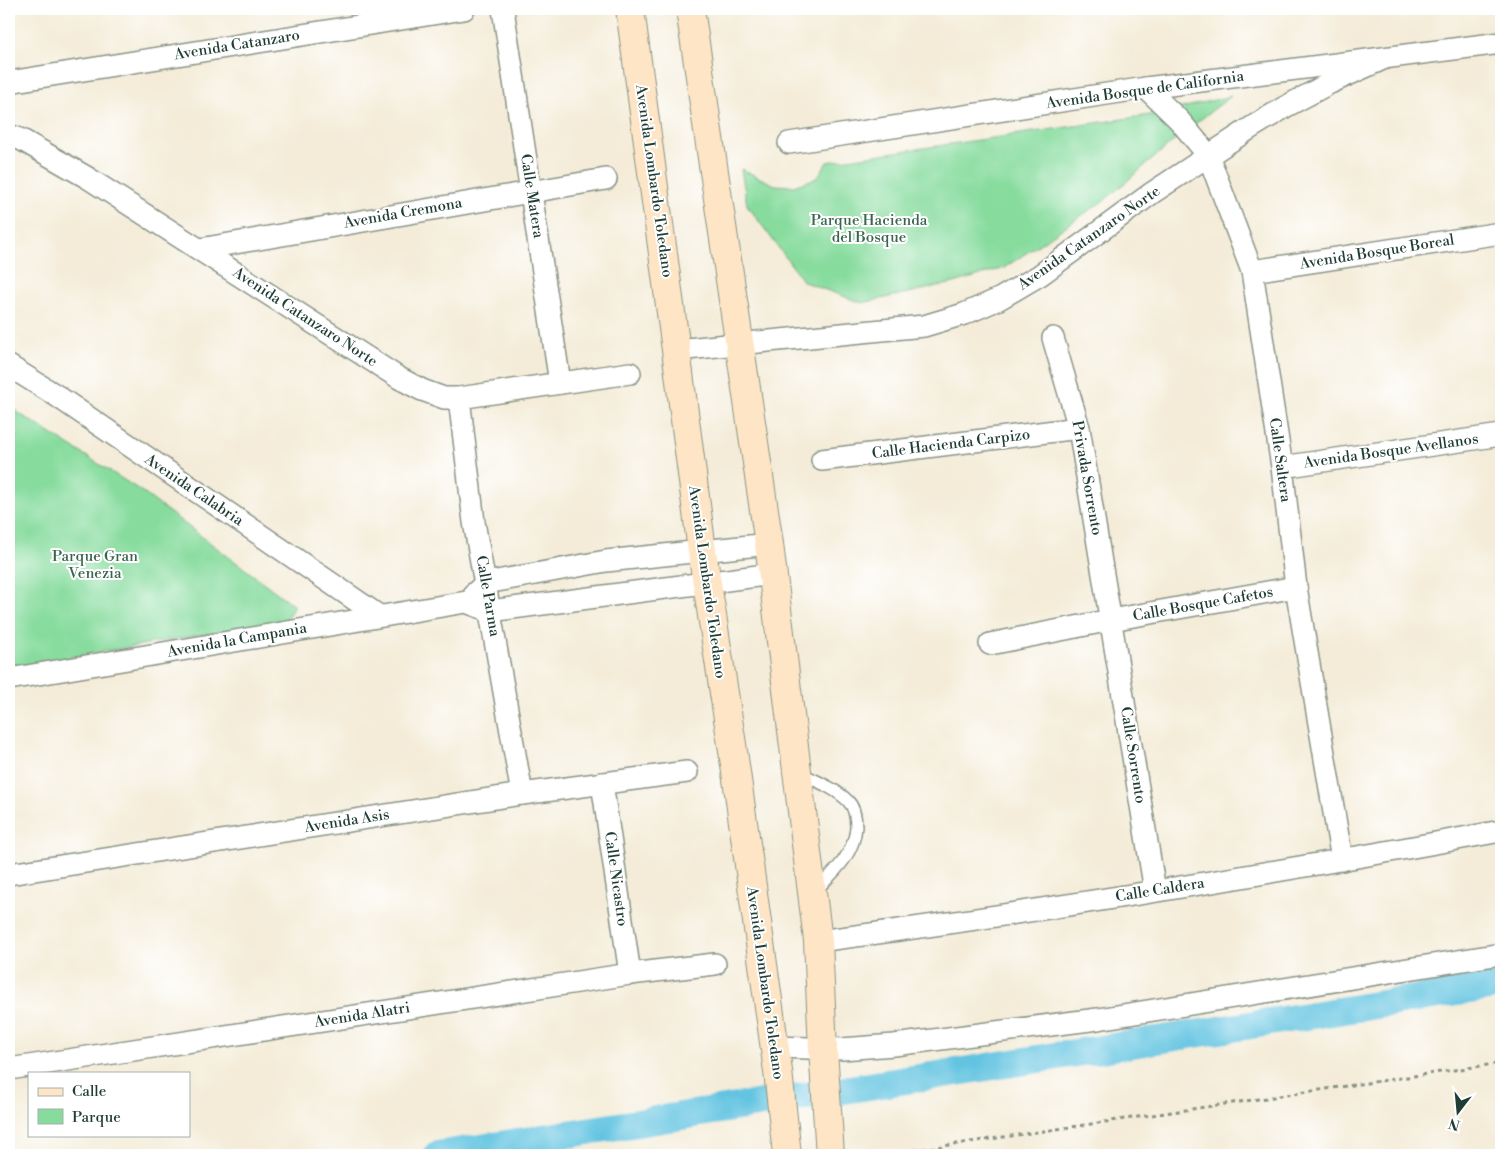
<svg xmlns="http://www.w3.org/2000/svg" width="1510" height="1164" font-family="'Libre Bodoni',serif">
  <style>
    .green { fill: #86db9d; stroke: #528c68 }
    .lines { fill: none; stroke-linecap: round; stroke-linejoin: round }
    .canal { stroke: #63c4e1; stroke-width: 28 }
    .lane-casing { stroke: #8a9486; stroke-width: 14 }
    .street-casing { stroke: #8a9486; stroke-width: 24 }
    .secondary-casing { stroke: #8a9486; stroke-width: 30 }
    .path { stroke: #8a9486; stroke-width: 3; stroke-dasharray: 4 4; stroke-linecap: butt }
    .lane { stroke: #fff; stroke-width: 11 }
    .street { stroke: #fff; stroke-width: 21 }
    .secondary { stroke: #fee5c5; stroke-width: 28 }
    .labels { text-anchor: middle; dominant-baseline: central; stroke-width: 4; stroke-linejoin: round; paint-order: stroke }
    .street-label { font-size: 15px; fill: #1f3d34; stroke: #fff }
    .park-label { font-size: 15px; fill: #39644e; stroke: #fff }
  </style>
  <rect width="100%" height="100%" fill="#fff"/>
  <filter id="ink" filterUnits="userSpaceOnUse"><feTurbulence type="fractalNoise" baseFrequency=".02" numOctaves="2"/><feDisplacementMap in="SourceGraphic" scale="10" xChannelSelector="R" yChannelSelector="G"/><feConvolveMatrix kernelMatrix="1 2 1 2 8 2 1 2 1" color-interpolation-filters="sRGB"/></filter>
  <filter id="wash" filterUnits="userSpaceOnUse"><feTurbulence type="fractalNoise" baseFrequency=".0096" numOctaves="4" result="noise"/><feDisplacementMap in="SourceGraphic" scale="20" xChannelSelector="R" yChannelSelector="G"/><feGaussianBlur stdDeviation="1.12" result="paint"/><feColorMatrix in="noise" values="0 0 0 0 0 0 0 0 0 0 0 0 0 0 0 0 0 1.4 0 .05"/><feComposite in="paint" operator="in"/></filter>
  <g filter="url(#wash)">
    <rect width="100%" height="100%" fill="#f4ecd8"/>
    <!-- green -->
    <g class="green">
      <polygon points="1231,96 1183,133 1106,199 1004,268 954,283 862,303 804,282 747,205 741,169 775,185 793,186 817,178 827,162 1157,114"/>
      <polygon points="9,407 138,489 284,598 294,606 286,620 9,668"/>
    </g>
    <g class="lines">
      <!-- canal -->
      <polyline class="canal" points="437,1155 1501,985"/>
    </g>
  </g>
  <g filter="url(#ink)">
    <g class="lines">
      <!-- lane casing -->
      <g class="lane-casing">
        <path id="lane" d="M798,772C814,780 835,788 848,801C854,807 856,818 856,827C854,856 833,873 813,893"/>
      </g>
      <!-- street casing -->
      <g class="street-casing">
        <g id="street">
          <polyline points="503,9 560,383"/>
          <polyline points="9,82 464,9"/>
          <polyline points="1146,88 1179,120 1208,155 1252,271 1282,467 1296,587 1342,860"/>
          <polyline points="9,135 22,140 88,178 399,378 422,390 444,398 459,398 630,373"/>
          <polyline points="789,143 1146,88 1501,43"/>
          <polyline points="200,249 606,179"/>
          <polyline points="1252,271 1501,233"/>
          <polyline points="1053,338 1079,428 1155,891"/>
          <polyline points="676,350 924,326 964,314 999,299 1040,275 1152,193 1249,129 1285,107 1330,83 1385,58"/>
          <polyline points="9,366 57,396 379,616"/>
          <polyline points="459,398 474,522 522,794"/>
          <polyline points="822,460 1079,428"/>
          <polyline points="1282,467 1501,435"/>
          <polyline points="475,593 486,583 606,561 769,544"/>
          <polyline points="990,644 1111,620 1296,587"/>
          <polyline points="9,679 466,602 490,611 773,574"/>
          <polyline points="602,783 630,974"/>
          <polyline points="9,874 522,794 687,772"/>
          <path d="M818,941C1047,911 1274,873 1501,831"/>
          <polyline points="774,1047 842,1049 894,1045 1098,1019 1501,954"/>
          <polyline points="9,1069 630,974 715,964"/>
        </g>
      </g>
      <!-- secondary casing -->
      <g class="secondary-casing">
        <g id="secondary">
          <polyline points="630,9 676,350 702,551 733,751 778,1071 787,1155"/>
          <polyline points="690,9 769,544 797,771 818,941 823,1049 830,1155"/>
        </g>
      </g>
      <!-- path -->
      <polyline class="path" points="883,1155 1501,1063"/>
      <!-- lane -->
      <use href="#lane" class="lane"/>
      <!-- street -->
      <use href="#street" class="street"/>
      <!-- secondary -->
      <use href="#secondary" class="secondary"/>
    </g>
  </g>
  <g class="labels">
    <!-- street labels -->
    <g class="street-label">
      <text transform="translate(237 45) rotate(-9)">Avenida Catanzaro</text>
      <text transform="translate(1145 90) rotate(-8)">Avenida Bosque de California</text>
      <text transform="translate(654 181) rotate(82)">Avenida Lombardo Toledano</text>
      <text transform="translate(532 196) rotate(81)">Calle Matera</text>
      <text transform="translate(403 213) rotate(-10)">Avenida Cremona</text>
      <text transform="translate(1089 238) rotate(-35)">Avenida Catanzaro Norte</text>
      <text transform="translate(1377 252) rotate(-9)">Avenida Bosque Boreal</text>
      <text transform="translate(305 317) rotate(33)">Avenida Catanzaro Norte</text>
      <text transform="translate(951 444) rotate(-7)">Calle Hacienda Carpizo</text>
      <text transform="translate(1391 451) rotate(-8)">Avenida Bosque Avellanos</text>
      <text transform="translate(1280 460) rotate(82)">Calle Saltera</text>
      <text transform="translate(1087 478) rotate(80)">Privada Sorrento</text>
      <text transform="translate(194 490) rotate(34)">Avenida Calabria</text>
      <text transform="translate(707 582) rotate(82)">Avenida Lombardo Toledano</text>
      <text transform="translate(488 596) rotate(80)">Calle Parma</text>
      <text transform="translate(1203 604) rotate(-10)">Calle Bosque Cafetos</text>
      <text transform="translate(237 640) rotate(-10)">Avenida la Campania</text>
      <text transform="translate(1133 755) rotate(81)">Calle Sorrento</text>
      <text transform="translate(347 821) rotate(-9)">Avenida Asis</text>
      <text transform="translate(616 879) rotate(82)">Calle Nicastro</text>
      <text transform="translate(1160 890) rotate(-9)">Calle Caldera</text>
      <text transform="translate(765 983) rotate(82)">Avenida Lombardo Toledano</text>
      <text transform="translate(362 1015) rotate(-9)">Avenida Alatri</text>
    </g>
    <!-- park labels -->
    <g class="park-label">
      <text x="869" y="220">Parque Hacienda<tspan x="869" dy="17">del Bosque</tspan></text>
      <text x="95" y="556">Parque Gran<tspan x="95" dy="17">Venezia</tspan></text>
    </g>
  </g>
  <!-- margin -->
  <rect width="1510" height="1164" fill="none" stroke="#fff" stroke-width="30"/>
  <!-- legend -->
  <rect x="28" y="1072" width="162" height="65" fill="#ffffff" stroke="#a5b1ae"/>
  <rect x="38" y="1088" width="25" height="8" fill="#fee5c5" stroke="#a5b1ae"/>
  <text x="72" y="1096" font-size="15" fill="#1f3d34">Calle</text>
  <rect x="38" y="1109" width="25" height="15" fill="#86db9d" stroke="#a5b1ae"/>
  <text x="72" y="1122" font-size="15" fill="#1f3d34">Parque</text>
  <!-- north arrow -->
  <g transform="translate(1458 1112) rotate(196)" stroke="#ffffff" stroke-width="4" paint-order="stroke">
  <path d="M0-4L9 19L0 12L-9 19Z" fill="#1f3d34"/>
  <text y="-8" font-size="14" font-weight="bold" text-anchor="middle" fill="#1f3d34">N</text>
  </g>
</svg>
